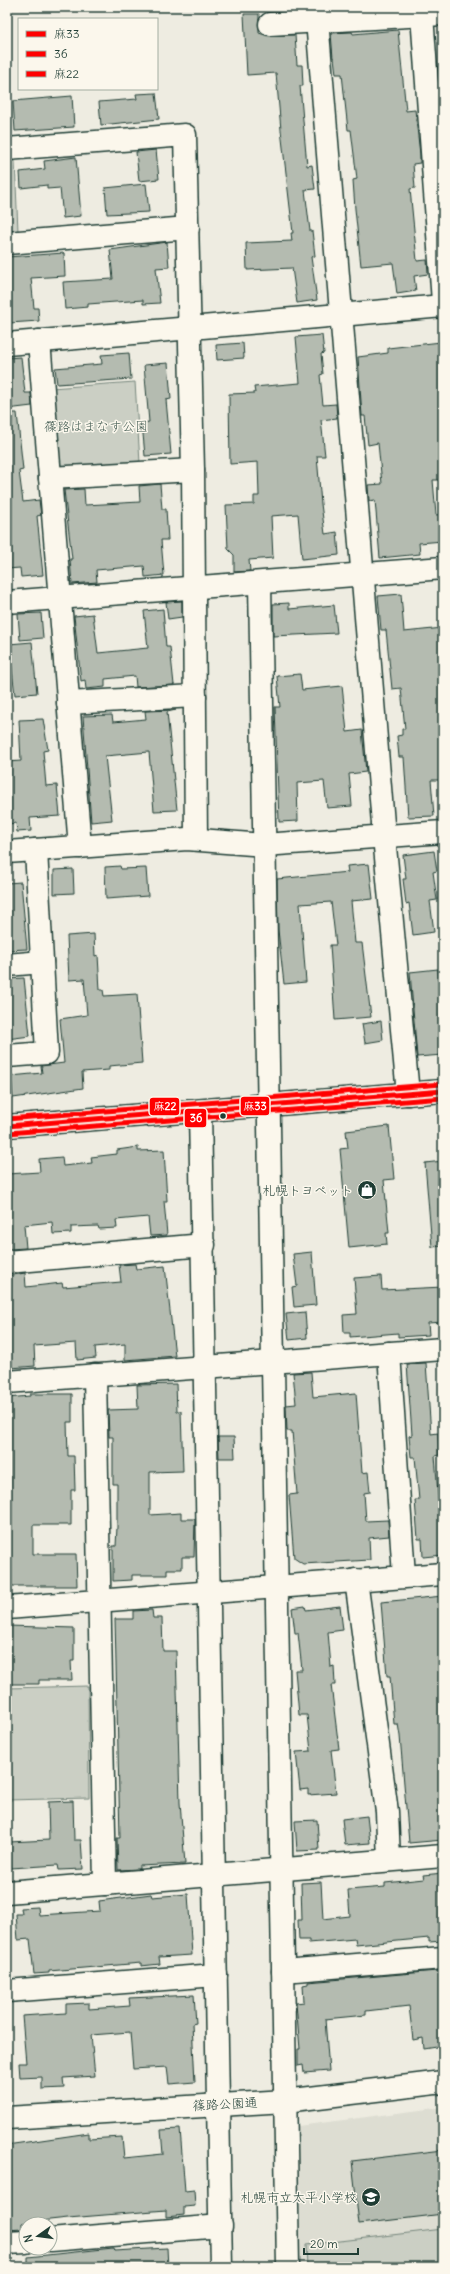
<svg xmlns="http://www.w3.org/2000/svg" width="450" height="2274" font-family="Delius,'Klee One',sans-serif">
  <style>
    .built { fill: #ddddd2 }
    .green { fill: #cbcfc4; stroke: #75867c }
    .building { fill: #b4bbb0; stroke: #1f3d34 }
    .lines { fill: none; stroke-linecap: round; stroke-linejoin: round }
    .street-casing { stroke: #1f3d34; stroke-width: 25 }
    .secondary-casing { stroke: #1f3d34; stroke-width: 25 }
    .primary-casing { stroke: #1f3d34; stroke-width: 25 }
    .street { stroke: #fbf7ec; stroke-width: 22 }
    .secondary { stroke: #fbf7ec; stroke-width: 22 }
    .primary { stroke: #fbf7ec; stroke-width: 22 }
    .bus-1-casing { stroke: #fbf7ec; stroke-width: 8 }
    .bus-2-casing { stroke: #fbf7ec; stroke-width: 8 }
    .bus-3-casing { stroke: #fbf7ec; stroke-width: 8 }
    .bus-1 { stroke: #f00; stroke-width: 5 }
    .bus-2 { stroke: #f00; stroke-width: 5 }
    .bus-3 { stroke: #f00; stroke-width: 5 }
    .bus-dot { fill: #1f3d34; stroke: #fbf7ec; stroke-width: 1.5 }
    .labels { text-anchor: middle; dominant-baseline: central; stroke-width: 3; stroke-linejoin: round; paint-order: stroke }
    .park-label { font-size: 13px; fill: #415a51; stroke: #fbf7ec }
    .poi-label { font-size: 13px; fill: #1f3d34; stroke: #fbf7ec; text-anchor: end }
    .street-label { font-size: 13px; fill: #1f3d34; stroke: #fbf7ec }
    .line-badge { stroke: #fbf7ec; stroke-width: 1.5 }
    .badge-label { font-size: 11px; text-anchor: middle; font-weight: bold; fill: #fff }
  </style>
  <rect width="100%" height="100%" fill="#eeece1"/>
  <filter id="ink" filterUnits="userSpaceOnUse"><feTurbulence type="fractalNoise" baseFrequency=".025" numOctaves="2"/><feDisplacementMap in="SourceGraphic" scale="8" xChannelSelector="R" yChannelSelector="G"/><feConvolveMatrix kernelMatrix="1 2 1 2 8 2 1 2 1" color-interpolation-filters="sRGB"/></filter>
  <g filter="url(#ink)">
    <!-- built -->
    <polygon class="built" points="443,2107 443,2267 300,2267 298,2126"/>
    <!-- green -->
    <g class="green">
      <polygon points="7,161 15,161 18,231 7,232"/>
      <polygon points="135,382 140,463 68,470 57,464 51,388"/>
      <polygon points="88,1686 89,1798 8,1800 7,1688"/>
      <polygon points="443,2229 443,2267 307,2267 306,2245"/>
    </g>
    <!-- building -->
    <g class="building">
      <polygon points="244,14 259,14 259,33 265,35 295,35 297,65 302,65 303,86 300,86 307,166 312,165 315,189 305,190 310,231 312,231 315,256 311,257 317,300 297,303 292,268 247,270 246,243 292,241 291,233 293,233 281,130 276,73 247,75"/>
      <polygon points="398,30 406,111 415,110 420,154 420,163 413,164 415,188 410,189 417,261 427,260 428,274 414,276 416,291 397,294 393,263 361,266 355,209 353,180 357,179 351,130 348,130 342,74 336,74 334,58 333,58 331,33 352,32 353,34"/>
      <polygon points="156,93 159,119 101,125 99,102 137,99 136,94"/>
      <polygon points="72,96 74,127 15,131 13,101"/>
      <polygon points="156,150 159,179 139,181 136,152"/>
      <polygon points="76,157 81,216 63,218 60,188 47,189 47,185 21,188 20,172 45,169 44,161"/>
      <polygon points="146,184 149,212 107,214 105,188"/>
      <polygon points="167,242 169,267 156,268 160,303 143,304 143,300 88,304 88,307 65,309 63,282 113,279 110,250"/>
      <polygon points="64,253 65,276 31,278 34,308 38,308 39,321 9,323 7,257"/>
      <polygon points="322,335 324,353 321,354 323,374 320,375 323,405 336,404 337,418 321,420 325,456 317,456 321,504 325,534 337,532 339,555 302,559 298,514 271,516 273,558 249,560 250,571 234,572 234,555 228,549 226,505 254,504 254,496 259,496 258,462 230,464 229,394 255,393 254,387 300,383 296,337"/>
      <polygon points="441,342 443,357 443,480 433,480 436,515 443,514 443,541 419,543 420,554 380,558 375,500 369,501 368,485 382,484 378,443 368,445 365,416 362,416 358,357 388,353 388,348"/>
      <polygon points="243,343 244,358 217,360 216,345"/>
      <polygon points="129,353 131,379 57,384 55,368 102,364 101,355"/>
      <polygon points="21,357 25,393 31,393 32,406 7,409 7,358"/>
      <polygon points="168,363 171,399 166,400 171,454 145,456 142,423 149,422 144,365"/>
      <polygon points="7,413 17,413 23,470 19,471 23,502 39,500 41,515 37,516 43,575 21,577 20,568 7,569 7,548 9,548 7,530"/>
      <polygon points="160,484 162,509 166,509 168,540 161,540 164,575 145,577 144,566 96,570 97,582 72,584 70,559 72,559 64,490 84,489 85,505 140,502 139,486"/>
      <polygon points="401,594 404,632 443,628 443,780 431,780 434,816 408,817 404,757 399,757 397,736 402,735 402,729 405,729 401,688 392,689 386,630 381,630 378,596"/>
      <polygon points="182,601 182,617 168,619 166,602"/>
      <polygon points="289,603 289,609 334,605 337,633 273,636 273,604"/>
      <polygon points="163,609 166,647 170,647 174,685 136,687 135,676 105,679 105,687 86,689 85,680 81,681 74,616 93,614 98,653 148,648 144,611"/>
      <polygon points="41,613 43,638 20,640 18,614"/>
      <polygon points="32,642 37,693 15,695 9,644"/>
      <polygon points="300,674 302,690 342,686 347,732 362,730 366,772 349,774 352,806 327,808 324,781 297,783 298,821 279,822 275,707 280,707 277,676"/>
      <polygon points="176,710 167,712 177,810 154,811 149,752 105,756 112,820 91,822 83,716 112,715 113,722 146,719 145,711"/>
      <polygon points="43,719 48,750 43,751 46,786 57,785 60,816 30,818 31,831 17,832 16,823 9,824 7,762 21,761 19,720"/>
      <polygon points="434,851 437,871 433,872 437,900 430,901 434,932 413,935 409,903 406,904 403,879 406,879 403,855"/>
      <polygon points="369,864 373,899 351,901 355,943 362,943 371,1017 335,1020 330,945 336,945 331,902 300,904 306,982 284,984 278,930 277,879 348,872 347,866"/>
      <polygon points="120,866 121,869 146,868 148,896 106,899 105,867"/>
      <polygon points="73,869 74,893 54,894 54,870"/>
      <polygon points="21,882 27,949 7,950 7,883"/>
      <polygon points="94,934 95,956 98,955 100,990 103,990 104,996 137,994 142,1063 109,1066 109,1070 82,1072 83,1088 13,1098 11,1076 42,1073 41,1066 64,1063 60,1019 87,1015 84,979 69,980 67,936"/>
      <polygon points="438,969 440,995 443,995 443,1014 440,1014 443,1055 417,1057 410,972"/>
      <polygon points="24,978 30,1036 7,1039 7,979"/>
      <polygon points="381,1021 383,1040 365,1043 362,1024"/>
      <polygon points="389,1126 394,1179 384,1180 389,1233 386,1233 387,1244 349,1248 340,1149 348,1148 346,1131"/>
      <polygon points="138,1147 138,1151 164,1150 167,1201 164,1201 167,1235 150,1236 148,1217 116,1220 117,1228 99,1229 98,1226 71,1227 71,1233 53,1234 52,1222 24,1225 26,1248 9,1249 7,1174 40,1172 39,1159 62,1157 63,1166 92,1163 91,1157 117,1154 117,1150"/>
      <polygon points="443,1161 443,1246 432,1247 425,1163"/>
      <polygon points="312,1252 316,1305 294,1307 292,1287 297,1286 293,1254"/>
      <polygon points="135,1264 136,1269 165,1266 175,1356 125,1360 125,1344 95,1347 96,1358 77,1360 76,1343 34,1346 35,1366 11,1368 7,1325 7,1276 25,1273 26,1287 62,1283 63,1287 121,1282 119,1265"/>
      <polygon points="381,1276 382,1290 443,1287 443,1322 428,1323 429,1335 398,1337 398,1333 350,1337 350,1333 344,1333 343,1315 357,1314 354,1278"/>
      <polygon points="305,1312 307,1338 289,1340 286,1314"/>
      <polygon points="426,1363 431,1434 438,1433 439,1455 435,1456 443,1555 423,1557 422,1539 418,1539 415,1500 419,1500 415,1457 411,1457 409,1436 412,1435 407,1364"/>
      <polygon points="311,1372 313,1397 356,1393 362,1473 368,1472 370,1492 364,1493 366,1521 388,1520 389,1536 369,1538 370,1560 303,1564 294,1558 289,1495 297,1494 292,1431 287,1431 286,1405 296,1404 293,1373"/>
      <polygon points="176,1384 177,1411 181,1411 183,1471 150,1472 150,1515 181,1513 181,1519 195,1519 194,1557 182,1557 182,1569 167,1569 167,1575 132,1575 132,1580 113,1581 113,1546 116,1546 117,1527 117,1484 113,1484 113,1437 109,1437 108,1410 138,1409 137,1385"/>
      <polygon points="30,1394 72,1394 72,1422 67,1422 68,1456 74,1456 75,1490 71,1490 71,1525 33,1525 33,1554 76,1554 77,1586 9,1586 7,1398 30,1396"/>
      <polygon points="218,1437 234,1437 235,1458 219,1458"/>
      <polygon points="443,1596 443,1773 441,1773 443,1840 409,1843 400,1736 398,1724 394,1724 390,1676 387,1676 381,1602"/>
      <polygon points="305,1606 306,1610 340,1606 343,1630 328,1632 331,1667 334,1666 335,1685 331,1685 339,1749 331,1750 336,1793 308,1795 308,1789 300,1790 296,1752 311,1751 307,1715 299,1715 295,1670 302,1670 298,1633 295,1633 292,1608"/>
      <polygon points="152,1610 153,1618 162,1618 163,1651 176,1651 180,1803 185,1864 139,1866 139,1869 118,1870 117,1838 120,1838 115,1619 133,1619 133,1611"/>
      <polygon points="8,1626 74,1628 74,1661 71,1661 72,1680 39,1680 39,1684 10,1684"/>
      <polygon points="73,1801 74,1840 81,1840 83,1869 59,1870 58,1865 11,1868 9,1842 49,1840 48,1802"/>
      <polygon points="367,1816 370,1843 345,1845 342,1819"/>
      <polygon points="317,1820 319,1850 297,1851 295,1821"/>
      <polygon points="443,1873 443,1941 429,1942 429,1938 356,1945 355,1939 309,1943 309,1940 299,1940 298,1920 302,1920 301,1883 321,1882 323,1919 350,1916 348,1890 385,1887 385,1883 424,1879 423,1875"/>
      <polygon points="151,1894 152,1897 188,1894 192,1955 159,1957 160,1964 141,1966 141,1963 49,1971 49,1973 34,1974 30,1939 18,1940 16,1914 22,1914 21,1908 38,1907 39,1915 100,1911 99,1901"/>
      <polygon points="437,1971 443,1971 443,2046 424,2049 423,2038 413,2040 409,2006 366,2011 366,2015 325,2019 329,2071 304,2073 303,2065 298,2066 298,2049 300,2049 296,2003 304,2002 303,1985 308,1984 308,1982"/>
      <polygon points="194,1995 196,2023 192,2024 195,2082 169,2084 167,2067 133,2069 130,2032 91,2035 95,2076 63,2078 64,2088 42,2089 42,2077 20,2078 19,2063 26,2063 22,2016 66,2013 66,2004 89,2003 89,2009 130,2006 129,1998"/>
      <polygon points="180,2129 185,2191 194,2190 195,2206 184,2207 184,2215 166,2217 166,2210 68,2218 22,2223 22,2229 7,2230 7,2145 89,2133 89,2139 122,2137 124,2158 163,2154 161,2130"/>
      <polygon points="443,2150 443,2214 359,2224 352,2161"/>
      <polygon points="113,2248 114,2251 167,2248 168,2267 28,2267 28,2257"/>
    </g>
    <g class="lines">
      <!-- street casing -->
      <g class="street-casing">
        <g id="street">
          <polyline points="422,15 443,302"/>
          <polyline points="317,20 384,836 408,1094"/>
          <polyline points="270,24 443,14"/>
          <polyline points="7,149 185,135 193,470 196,839"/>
          <polyline points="7,243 188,228"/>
          <polyline points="39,341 80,847"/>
          <polyline points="50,478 193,470"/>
          <polyline points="260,583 288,2267"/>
          <polyline points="7,602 443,568"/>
          <polyline points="68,703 195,696"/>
          <polyline points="7,852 187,839 264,845 443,832"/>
          <polyline points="7,965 42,962"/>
          <polyline points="7,1056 47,1053 36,850"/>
          <polyline points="200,1111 221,2267"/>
          <polyline points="7,1262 204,1245"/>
          <polyline points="389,1353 404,1576"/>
          <polyline points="95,1375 105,1884"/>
          <polyline points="7,1382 443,1349"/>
          <polyline points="356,1580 387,1812 389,1860"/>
          <polyline points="7,1608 443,1574"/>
          <polyline points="7,1892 443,1856"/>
          <polyline points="283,1971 443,1958"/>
          <polyline points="7,1991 216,1975"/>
          <polyline points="50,2240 221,2226"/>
          <polyline points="7,2243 26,2242"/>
        </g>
      </g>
      <!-- secondary casing -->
      <g class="secondary-casing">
        <g id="secondary">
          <polyline points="7,344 443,306"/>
          <polyline points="7,2118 285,2101 443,2082"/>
        </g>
      </g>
      <!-- primary casing -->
      <g class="primary-casing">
        <polyline id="primary" points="7,1126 443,1091"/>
      </g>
      <!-- street -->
      <use href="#street" class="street"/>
      <!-- secondary -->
      <use href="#secondary" class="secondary"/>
      <!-- primary -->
      <use href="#primary" class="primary"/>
      <!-- bus-1 casing -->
      <g class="bus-1-casing">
        <polyline id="bus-1" points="7,1126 443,1091"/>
      </g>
      <!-- bus-2 casing -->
      <g class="bus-2-casing">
        <polyline id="bus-2" points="8,1133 443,1098"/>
      </g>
      <!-- bus-3 casing -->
      <g class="bus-3-casing">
        <polyline id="bus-3" points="7,1119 442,1084"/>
      </g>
      <!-- bus-1 -->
      <use href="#bus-1" class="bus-1"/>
      <!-- bus-2 -->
      <use href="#bus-2" class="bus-2"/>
      <!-- bus-3 -->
      <use href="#bus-3" class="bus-3"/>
    </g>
  </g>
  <!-- icons -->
  <defs>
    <g id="shop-disc" transform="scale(1)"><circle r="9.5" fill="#1f3d34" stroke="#fbf7ec"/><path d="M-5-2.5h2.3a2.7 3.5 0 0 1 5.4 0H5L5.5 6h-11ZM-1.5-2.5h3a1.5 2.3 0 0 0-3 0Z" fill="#fff"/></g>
    <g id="school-disc" transform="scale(1)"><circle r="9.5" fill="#1f3d34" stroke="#fbf7ec"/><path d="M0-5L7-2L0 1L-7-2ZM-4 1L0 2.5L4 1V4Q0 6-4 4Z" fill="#fff"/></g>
  </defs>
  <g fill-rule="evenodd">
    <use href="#shop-disc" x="367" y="1190"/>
    <use href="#school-disc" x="371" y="2197"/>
  </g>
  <!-- markers -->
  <circle class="bus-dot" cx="223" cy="1116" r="3.5"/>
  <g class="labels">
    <!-- park labels -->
    <g class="park-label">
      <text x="96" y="426">篠路はまなす公園</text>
    </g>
    <!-- poi labels -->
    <g class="poi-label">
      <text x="353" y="1190">札幌トヨペット</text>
      <text x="357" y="2197">札幌市立太平小学校</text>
    </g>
    <!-- street labels -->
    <g class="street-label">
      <text transform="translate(225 2104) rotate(-3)">篠路公園通</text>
    </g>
  </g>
  <g class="line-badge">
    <rect x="240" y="1096" width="30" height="20" rx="4" fill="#f00"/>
    <rect x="149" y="1097" width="31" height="19" rx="4" fill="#f00"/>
    <rect x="184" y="1108" width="23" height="20" rx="4" fill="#f00"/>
  </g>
  <g class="badge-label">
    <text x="255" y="1110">麻33</text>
    <text x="165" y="1110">麻22</text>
    <text x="196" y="1122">36</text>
  </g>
  <!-- margin -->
  <rect width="450" height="2274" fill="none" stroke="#fbf7ec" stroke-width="24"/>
  <rect x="12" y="12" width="426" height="2250" fill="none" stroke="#1f3d34" stroke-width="1.5" filter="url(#ink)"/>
  <!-- legend -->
  <rect x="18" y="18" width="140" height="72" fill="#fbf7ec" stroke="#a3ada2"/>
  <rect x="26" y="31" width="20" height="6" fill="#ff0000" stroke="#a3ada2"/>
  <text x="54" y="38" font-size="12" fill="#1f3d34">麻33</text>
  <rect x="26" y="51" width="20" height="6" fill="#ff0000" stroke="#a3ada2"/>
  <text x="54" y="58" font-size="12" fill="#1f3d34">36</text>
  <rect x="26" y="71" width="20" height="6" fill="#ff0000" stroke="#a3ada2"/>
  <text x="54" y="78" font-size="12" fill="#1f3d34">麻22</text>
  <!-- north arrow -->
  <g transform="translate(38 2236) rotate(256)"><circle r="19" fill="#fbf7ec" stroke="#a3ada2"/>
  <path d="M0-3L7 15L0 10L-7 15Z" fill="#1f3d34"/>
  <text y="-6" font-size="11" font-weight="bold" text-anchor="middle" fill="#1f3d34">N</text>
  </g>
  <!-- scale -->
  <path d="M304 2248v6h54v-6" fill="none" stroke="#1f3d34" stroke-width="2"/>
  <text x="310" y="2248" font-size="12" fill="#1f3d34" stroke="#fbf7ec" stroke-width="3" paint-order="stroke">20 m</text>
</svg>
